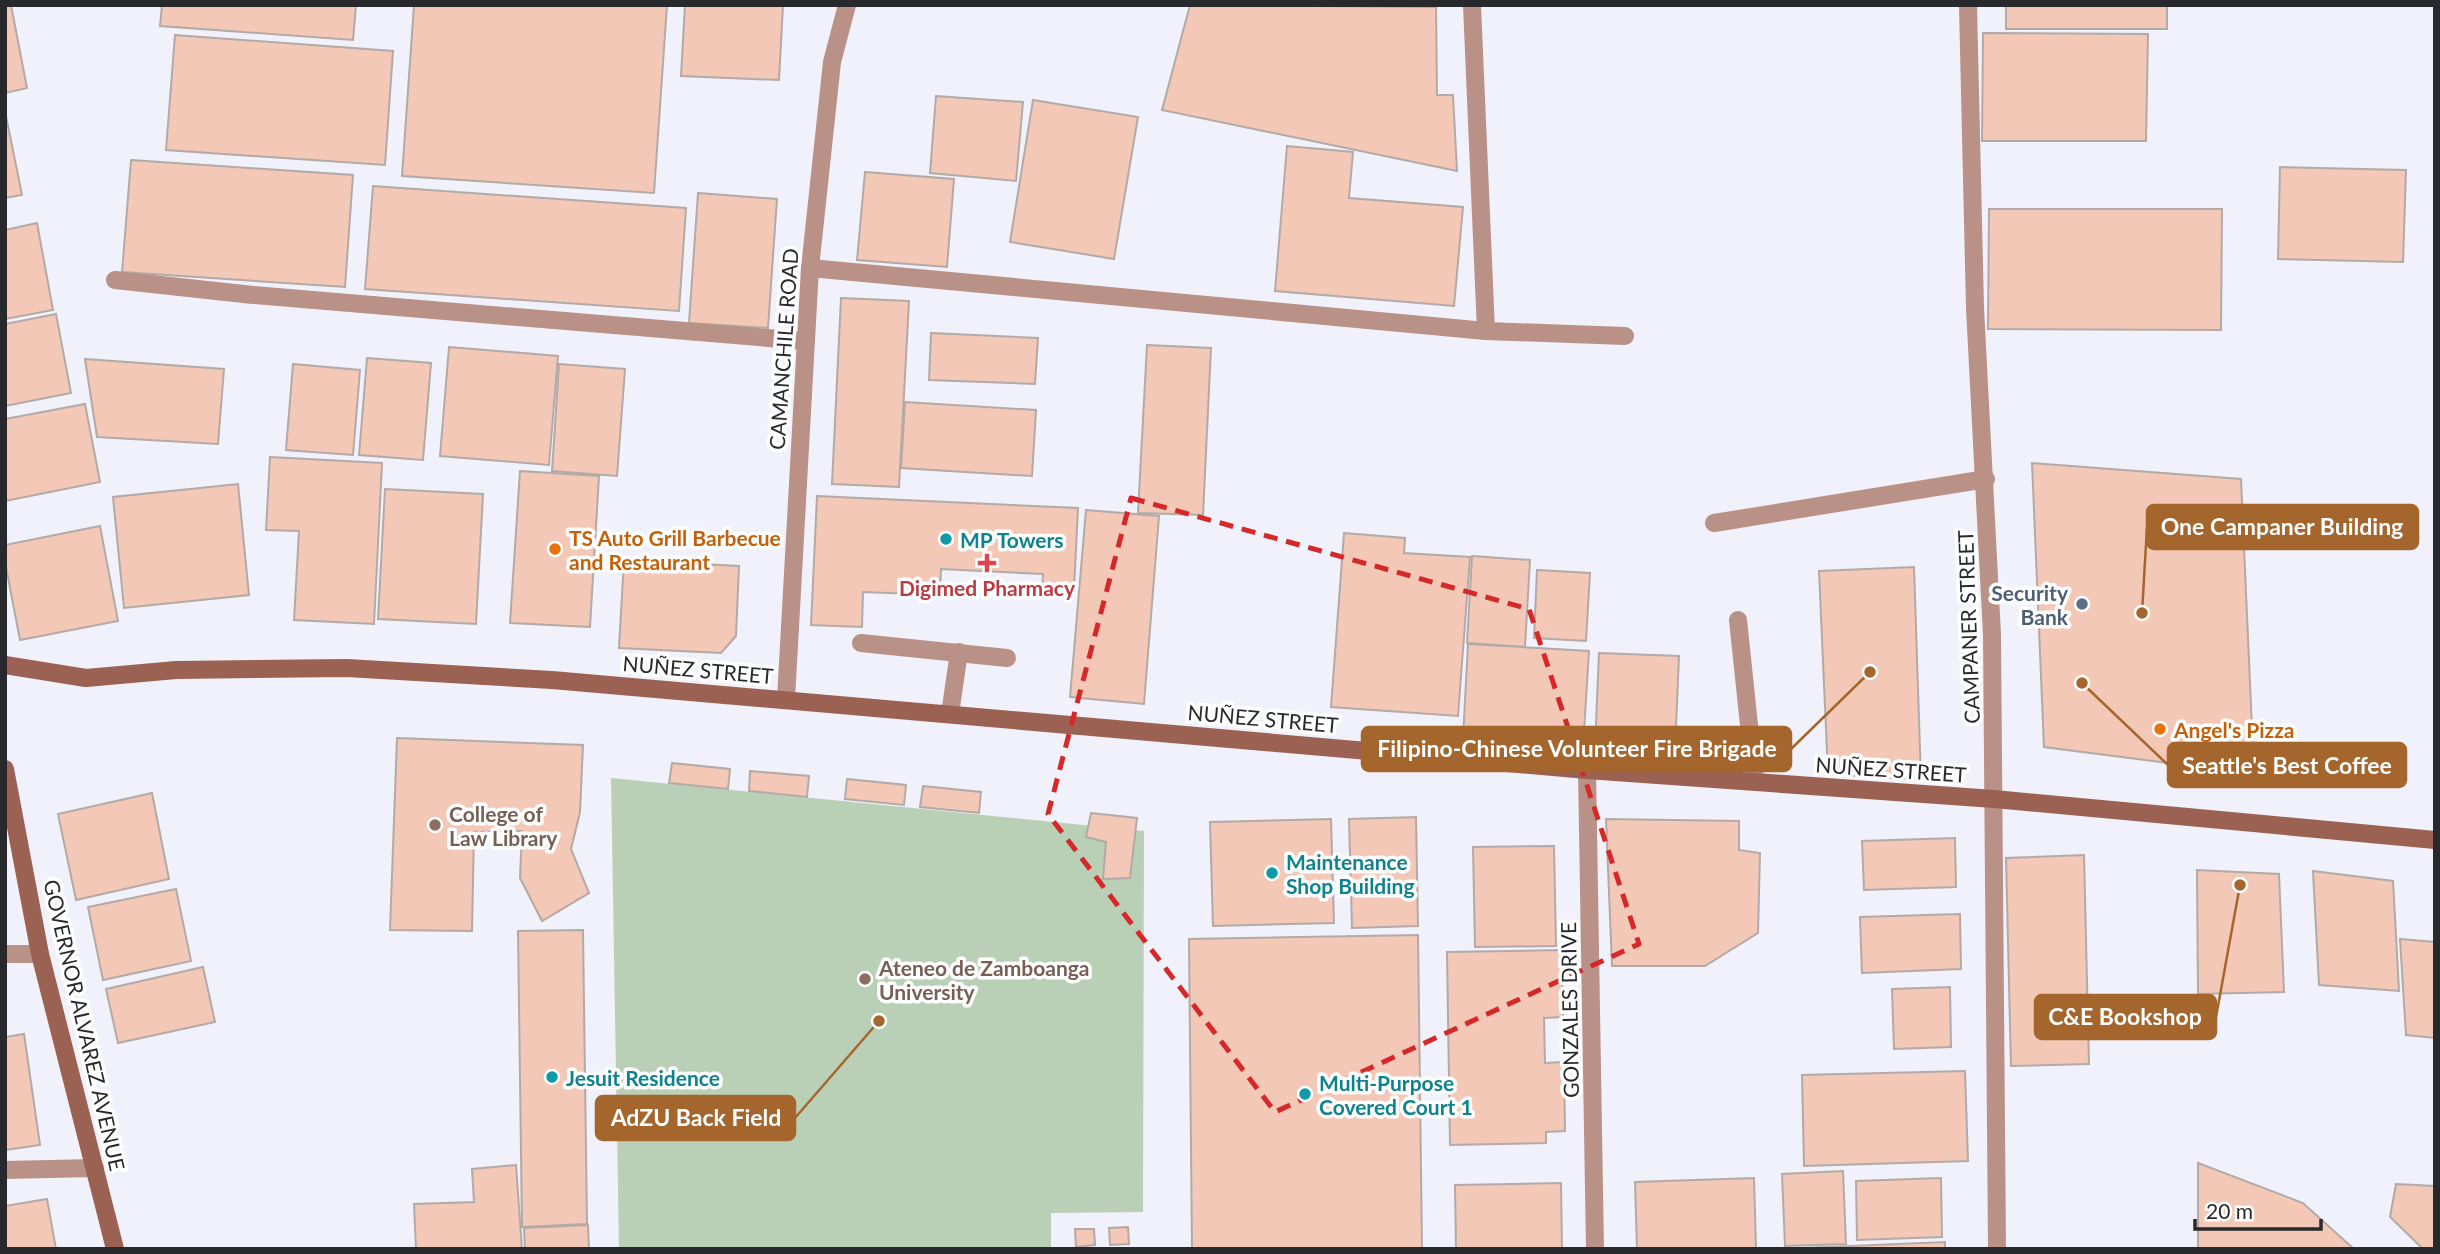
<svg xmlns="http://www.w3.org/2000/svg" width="2440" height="1254" font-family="Lato,sans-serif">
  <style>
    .green { fill: #b9d0b7 }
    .building { fill: #f3c8b6; stroke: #b3aaa7; stroke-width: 2 }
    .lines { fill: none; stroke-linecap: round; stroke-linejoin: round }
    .service { stroke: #ba9187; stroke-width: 18 }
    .minor { stroke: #ba9187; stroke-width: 18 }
    .tertiary { stroke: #ba9187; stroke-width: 18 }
    .secondary { stroke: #9b6254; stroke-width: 18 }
    .marked { fill: none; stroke: #d62828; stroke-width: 5; stroke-dasharray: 14 9; stroke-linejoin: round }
    .culture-dot { fill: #0f9aa8; stroke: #fff; stroke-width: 2.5 }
    .food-dot { fill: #e8710a; stroke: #fff; stroke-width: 2.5 }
    .health-dot { fill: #e0444e; stroke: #fff; stroke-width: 2.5 }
    .service-dot { fill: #5c6f8a; stroke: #fff; stroke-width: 2.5 }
    .education-dot { fill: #8d6e63; stroke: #fff; stroke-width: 2.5 }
    .labels { text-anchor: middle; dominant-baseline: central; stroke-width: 7; stroke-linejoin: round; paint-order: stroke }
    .street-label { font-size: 21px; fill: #28292c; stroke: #fff }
    .food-label { font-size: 21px; font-weight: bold; fill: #c56008; stroke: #fff; text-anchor: start }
    .culture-label { font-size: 21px; font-weight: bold; fill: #0d838f; stroke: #fff; text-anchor: start }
    .health-label { font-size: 21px; font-weight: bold; fill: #be3a42; stroke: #fff }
    .service-label { font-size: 21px; font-weight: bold; fill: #4e5e75; stroke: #fff; text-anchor: end }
    .education-label { font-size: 21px; font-weight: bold; fill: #785e54; stroke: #fff; text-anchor: start }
    .leader { fill: none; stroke: #a5662e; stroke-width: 2.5 }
    .callout-dot { fill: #a5662e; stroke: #fff; stroke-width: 2.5 }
    .callout { fill: #a5662e; stroke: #a5662e; stroke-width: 2.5 }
    .callout-label { font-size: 23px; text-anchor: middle; font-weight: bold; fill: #fff }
  </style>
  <rect width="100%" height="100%" fill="#f0f1fa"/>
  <!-- green -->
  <polygon class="green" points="611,778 1144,831 1143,1212 1051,1213 1051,1249 619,1249"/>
  <!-- building -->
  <g class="building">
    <polygon points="5,5 11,5 27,88 5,93"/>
    <polygon points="162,5 356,5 353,40 160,26"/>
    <polygon points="414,5 667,5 654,193 402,176"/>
    <polygon points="685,5 783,5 779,80 681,76"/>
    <polygon points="1190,5 1436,7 1437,95 1453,95 1457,171 1162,110"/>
    <rect x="2006" y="5" width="161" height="24"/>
    <polygon points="1983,33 2148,34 2146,141 1982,141"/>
    <polygon points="175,35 393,51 385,165 166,150"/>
    <polygon points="936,96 1023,102 1016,181 930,173"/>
    <polygon points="1033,100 1138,117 1114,259 1010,242"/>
    <polygon points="5,111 22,195 5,198"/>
    <polygon points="1287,146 1353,152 1349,198 1463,207 1454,306 1275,291"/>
    <polygon points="131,160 353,175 345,287 122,272"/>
    <polygon points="2280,167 2406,170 2403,262 2278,259"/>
    <polygon points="865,172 954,179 947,267 857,260"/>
    <polygon points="373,186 686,208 679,311 365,289"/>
    <polygon points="698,193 777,199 768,328 689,323"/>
    <polygon points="1989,209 2222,209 2221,330 1988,329"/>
    <polygon points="37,223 53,310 5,319 5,230"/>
    <polygon points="841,298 909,301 899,487 832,484"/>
    <polygon points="56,314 71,393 5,406 5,324"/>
    <polygon points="931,333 1038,338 1035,384 929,380"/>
    <polygon points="1147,345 1211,348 1203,515 1138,513"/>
    <polygon points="449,347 558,356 549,465 440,456"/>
    <polygon points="367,358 431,363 423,460 359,455"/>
    <polygon points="85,359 224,369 218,444 97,437"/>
    <polygon points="293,364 360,370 353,455 286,450"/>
    <polygon points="559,364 625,369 617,476 552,471"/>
    <polygon points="905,402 1036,410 1032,476 901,468"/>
    <polygon points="85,404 100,482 5,501 5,419"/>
    <polygon points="270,457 382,463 374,624 294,620 299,531 266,530"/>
    <polygon points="2032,463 2241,479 2254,774 2044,747"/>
    <polygon points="520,471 599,476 590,627 510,623"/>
    <polygon points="238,484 249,595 124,608 113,497"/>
    <polygon points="385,489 483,494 476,624 378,619"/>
    <polygon points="817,496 1078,508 1074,590 1042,588 1043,574 941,569 940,595 863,592 862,627 811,625"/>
    <polygon points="1086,510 1159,516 1144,704 1070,697"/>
    <polygon points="100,526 118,621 20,640 5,562 5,545"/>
    <polygon points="1344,533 1405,538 1404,553 1470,557 1458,716 1331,707"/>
    <polygon points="1472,556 1530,560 1525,647 1467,643"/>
    <polygon points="624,560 739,566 736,636 721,653 619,648"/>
    <polygon points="1914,567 1921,780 1828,774 1819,571"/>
    <polygon points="1537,570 1590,573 1586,641 1534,638"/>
    <polygon points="1468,644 1589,651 1582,763 1462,757"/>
    <polygon points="1599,653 1679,656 1675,751 1595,748"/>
    <polygon points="397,738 583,745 580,812 571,849 589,893 542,921 520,878 522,831 474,832 472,931 390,930"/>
    <polygon points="672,763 730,769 728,789 669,783"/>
    <polygon points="750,771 809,776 807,797 749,791"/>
    <polygon points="847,779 906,785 904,805 845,799"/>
    <polygon points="923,786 981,792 979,813 920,807"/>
    <polygon points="152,793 169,879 76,900 58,814"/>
    <polygon points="1091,813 1137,818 1130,878 1103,879 1106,842 1086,837"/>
    <polygon points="1416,817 1418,926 1352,928 1349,819"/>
    <polygon points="1331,819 1334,923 1213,926 1210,822"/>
    <polygon points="1606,819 1739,821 1739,850 1760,853 1758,933 1705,966 1612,966"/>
    <polygon points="1955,838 1956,887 1864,890 1862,841"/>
    <polygon points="1554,846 1556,946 1475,947 1473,847"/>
    <polygon points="2084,855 2089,1064 2011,1066 2006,858"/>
    <polygon points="2197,870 2279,874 2284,992 2198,994"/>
    <polygon points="2313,871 2393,881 2399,991 2319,985"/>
    <polygon points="176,889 191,961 103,980 88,907"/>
    <polygon points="1960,914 1961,969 1862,973 1860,917"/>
    <polygon points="583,930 587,1224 522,1227 518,931"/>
    <polygon points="1418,935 1422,1249 1192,1249 1189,939"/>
    <polygon points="2400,939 2435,942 2435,1038 2406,1035"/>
    <polygon points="1562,950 1563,1017 1544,1018 1545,1063 1564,1062 1565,1131 1546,1132 1546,1143 1450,1145 1447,952"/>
    <polygon points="203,967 215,1022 118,1043 106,989"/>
    <polygon points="1950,987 1951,1047 1894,1049 1892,989"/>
    <polygon points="24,1034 40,1145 5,1150 5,1037"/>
    <polygon points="1965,1071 1968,1161 1804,1166 1802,1075"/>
    <polygon points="2198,1163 2303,1203 2354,1249 2198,1249"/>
    <polygon points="516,1165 522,1249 416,1249 414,1204 474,1202 472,1169"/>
    <polygon points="1843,1171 1846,1244 1785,1246 1782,1174"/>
    <polygon points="1754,1178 1756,1249 1637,1249 1635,1182"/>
    <polygon points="1941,1178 1942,1237 1857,1240 1856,1181"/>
    <polygon points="1561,1183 1562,1249 1456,1249 1455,1185"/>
    <polygon points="2396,1184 2435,1186 2435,1249 2423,1249 2390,1217"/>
    <polygon points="47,1199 56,1249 5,1249 5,1206"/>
    <polygon points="588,1225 589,1249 525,1249 524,1228"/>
    <polygon points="1128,1227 1129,1244 1110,1245 1109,1228"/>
    <polygon points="1075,1229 1094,1229 1095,1245 1076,1247"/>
    <polygon points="1945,1242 1945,1249 1776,1249"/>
  </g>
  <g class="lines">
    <!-- service -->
    <g class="service">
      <polyline points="1714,523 1986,479"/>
      <polyline points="1738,620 1755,782"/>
      <polyline points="861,643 1007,658"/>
      <polyline points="950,714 959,652"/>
    </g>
    <!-- minor -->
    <g class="minor">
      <polyline points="1472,5 1486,331"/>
      <polyline points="810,268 1486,331 1625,336"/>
      <polyline points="115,280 253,295 805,341"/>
      <polyline points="786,699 810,268 832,62 847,5"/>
      <polyline points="1587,770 1595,1249"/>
      <polyline points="5,954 40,954"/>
      <polyline points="5,1170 95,1168"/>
    </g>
    <!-- tertiary -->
    <polyline class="tertiary" points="1968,5 1975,308 1992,635 1997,1249"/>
    <!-- secondary -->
    <g class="secondary">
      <polyline points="5,665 86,678 176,670 347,668 552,680 1587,770 1994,799 2435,840"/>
      <polyline points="5,769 40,954 115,1249"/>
    </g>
  </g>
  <!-- marked area -->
  <path class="marked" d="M1131,498L1529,609L1639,944L1275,1112L1048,814Z"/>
  <!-- markers -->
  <g class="culture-dot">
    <circle cx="946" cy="539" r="7"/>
    <circle cx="1272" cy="873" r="7"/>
    <circle cx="552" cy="1077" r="7"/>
    <circle cx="1305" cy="1094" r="7"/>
  </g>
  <g class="food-dot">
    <circle cx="555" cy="549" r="7"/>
    <circle cx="2160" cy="729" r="7"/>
  </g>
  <path class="health-dot" d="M983.5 552.5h7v7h7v7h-7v7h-7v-7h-7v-7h7z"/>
  <circle class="service-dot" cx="2082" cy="604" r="7"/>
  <g class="education-dot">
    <circle cx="435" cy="825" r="7"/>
    <circle cx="865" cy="979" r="7"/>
  </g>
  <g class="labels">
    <!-- street labels -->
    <g class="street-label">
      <text transform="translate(783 349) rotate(-86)">CAMANCHILE ROAD</text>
      <text transform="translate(1968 627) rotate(-92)">CAMPANER STREET</text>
      <text transform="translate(698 669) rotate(5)">NUÑEZ STREET</text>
      <text transform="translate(1263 718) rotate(5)">NUÑEZ STREET</text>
      <text transform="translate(1891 769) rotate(4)">NUÑEZ STREET</text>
      <text transform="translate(1569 1010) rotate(-91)">GONZALES DRIVE</text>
      <text transform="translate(85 1025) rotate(77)">GOVERNOR ALVAREZ AVENUE</text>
    </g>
    <!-- food labels -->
    <g class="food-label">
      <text x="569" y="537">TS Auto Grill Barbecue<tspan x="569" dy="24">and Restaurant</tspan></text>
      <text x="2174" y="729">Angel's Pizza</text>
    </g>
    <!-- culture labels -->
    <g class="culture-label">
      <text x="960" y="539">MP Towers</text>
      <text x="1286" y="861">Maintenance<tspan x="1286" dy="24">Shop Building</tspan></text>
      <text x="566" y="1077">Jesuit Residence</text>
      <text x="1319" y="1082">Multi-Purpose<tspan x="1319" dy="24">Covered Court 1</tspan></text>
    </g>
    <!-- health labels -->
    <g class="health-label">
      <text x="987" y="587">Digimed Pharmacy</text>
    </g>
    <!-- service labels -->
    <g class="service-label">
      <text x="2068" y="592">Security<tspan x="2068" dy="24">Bank</tspan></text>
    </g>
    <!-- education labels -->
    <g class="education-label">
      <text x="449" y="813">College of<tspan x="449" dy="24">Law Library</tspan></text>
      <text x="879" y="967">Ateneo de Zamboanga<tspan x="879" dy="24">University</tspan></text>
    </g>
  </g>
  <!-- callouts -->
  <path class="leader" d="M2142 613L2147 527M1870 672L1791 749M2082 683L2168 765M2240 885L2216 1017M879 1021L795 1118"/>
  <g class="callout-dot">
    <circle cx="2142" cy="613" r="7"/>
    <circle cx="1870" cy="672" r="7"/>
    <circle cx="2082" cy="683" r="7"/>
    <circle cx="2240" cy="885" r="7"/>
    <circle cx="879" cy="1021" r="7"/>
  </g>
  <g class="callout">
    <rect x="2147" y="505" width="271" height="44" rx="7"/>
    <rect x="1362" y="727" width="429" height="44" rx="7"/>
    <rect x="2168" y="743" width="238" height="44" rx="7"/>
    <rect x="2035" y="995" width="181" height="44" rx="7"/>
    <rect x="596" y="1096" width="199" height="44" rx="7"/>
  </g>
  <g class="callout-label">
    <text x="2282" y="535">One Campaner Building</text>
    <text x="1577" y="757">Filipino-Chinese Volunteer Fire Brigade</text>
    <text x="2287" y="774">Seattle's Best Coffee</text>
    <text x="2125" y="1025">C&amp;E Bookshop</text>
    <text x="696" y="1126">AdZU Back Field</text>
  </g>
  <!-- border -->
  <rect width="2440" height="1254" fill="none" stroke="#28292c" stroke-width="14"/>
  <!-- scale -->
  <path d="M2195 1219v10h126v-10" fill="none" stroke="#28292c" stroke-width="3.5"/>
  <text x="2206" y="1219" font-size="21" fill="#28292c" stroke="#ffffff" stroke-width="5" paint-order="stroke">20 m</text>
</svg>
